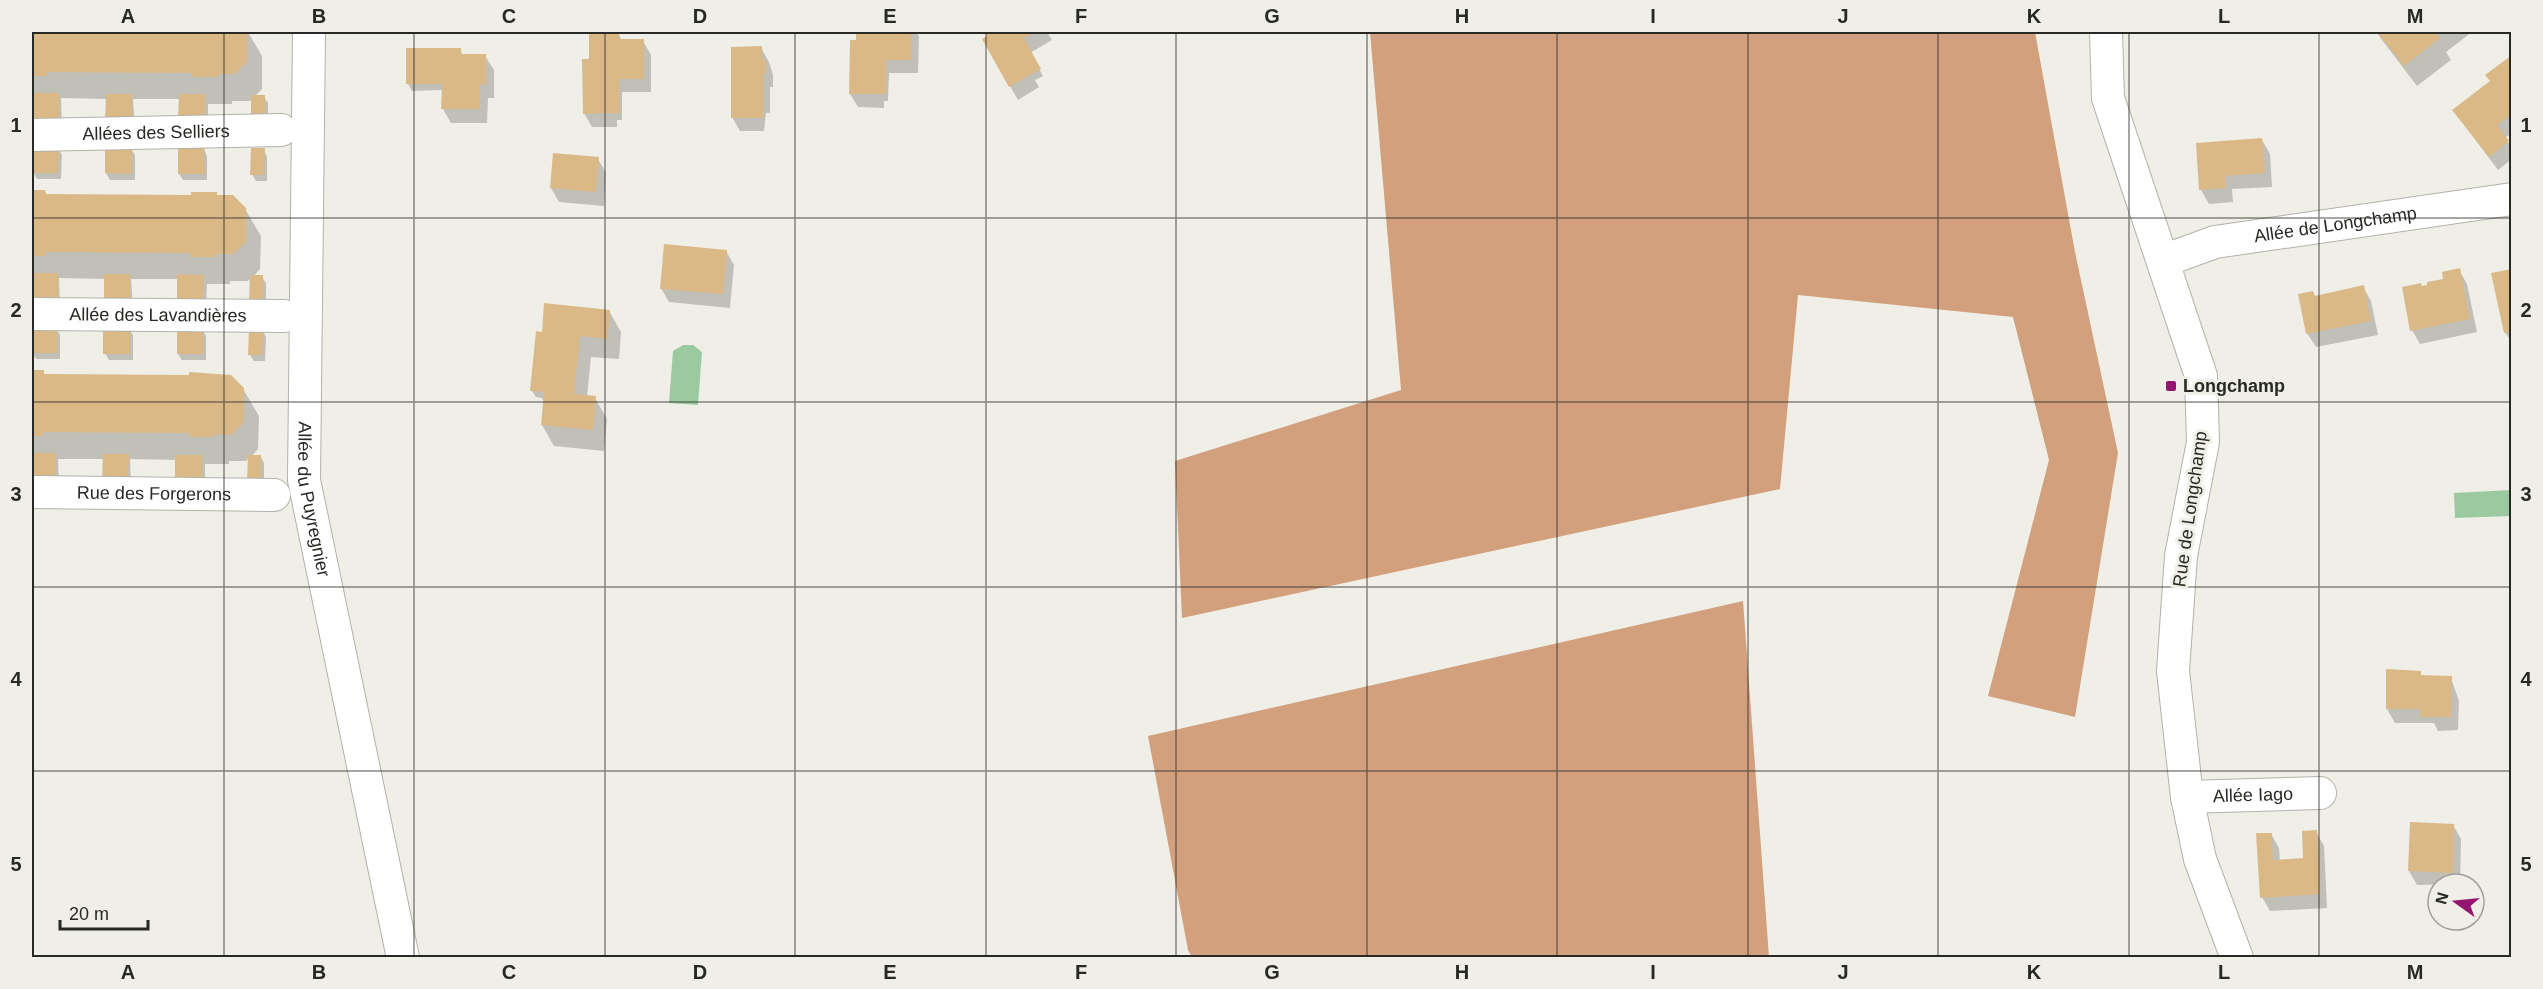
<svg xmlns="http://www.w3.org/2000/svg" width="2543" height="989" font-family="Helvetica,sans-serif">
  <style>
    .forest { fill: #d3a07e }
    .water { fill: #9bcaa1 }
    .shadow { fill: #0003 }
    .building { fill: #dbb987 }
    .lines { fill: none; stroke-linecap: round; stroke-linejoin: round }
    .street-casing { stroke: #b3b2aa; stroke-width: 34 }
    .street { stroke: #fff; stroke-width: 32 }
    .grid { fill: none; stroke: #282825; stroke-width: 1.5; stroke-opacity: 0.55 }
    .poi-dot { fill: #951670; stroke: #f0efe7; stroke-width: 2 }
    .labels { text-anchor: middle; dominant-baseline: central; stroke-width: 6; stroke-linejoin: round; paint-order: stroke }
    .street-label { font-size: 18px; fill: #282825; stroke: #f0efe7 }
    .poi-label { font-size: 18px; font-weight: bold; fill: #282825; stroke: #f0efe7; text-anchor: start }
    .neatline { fill: none; stroke: #282825; stroke-width: 2 }
    .grid-label { font-size: 20px; text-anchor: middle; font-weight: bold; fill: #282825 }
  </style>
  <rect width="100%" height="100%" fill="#f0efe7"/>
  <!-- forest -->
  <g class="forest">
    <polygon points="1370,32 2035,32 2075,252 2118,453 2075,717 1988,696 2049,460 2013,317 1798,295 1780,489 1182,618 1175,461 1401,390"/>
    <polygon points="1743,601 1769,957 1192,957 1188,950 1148,736"/>
  </g>
  <!-- water -->
  <g class="water">
    <polygon points="683,345 693,345 702,352 698,405 669,403 673,351"/>
    <polygon points="2511,490 2511,516 2455,518 2454,493"/>
  </g>
  <!-- shadow -->
  <g class="shadow">
    <polygon points="32,32 248,32 262,56 262,89 254,97 264,97 268,103 268,128 253,98 250,101 232,101 232,104 208,104 208,127 180,99 133,99 135,127 107,99 61,98 62,126 38,126 34,119 34,99 32,99"/>
    <polygon points="857,32 916,32 919,36 918,73 889,73 888,101 884,101 884,108 858,107 850,94"/>
    <polygon points="986,32 1047,32 1052,40 1030,53 1043,76 1035,80 1039,87 1018,100 984,40 989,37"/>
    <polygon points="2376,32 2472,32 2446,52 2451,60 2417,86"/>
    <polygon points="619,35 622,41 643,41 651,55 651,92 622,92 622,120 617,120 617,127 592,127 584,113 591,61"/>
    <polygon points="761,48 769,62 773,75 773,87 770,87 770,113 766,113 764,131 740,131 732,117"/>
    <polygon points="460,49 463,56 485,56 494,70 494,98 488,98 487,123 451,123 443,109 443,90 412,91 408,84 408,50"/>
    <polygon points="2512,56 2512,133 2505,138 2512,148 2512,159 2498,170 2454,111 2491,82"/>
    <polygon points="2262,140 2270,154 2272,187 2232,189 2233,202 2209,204 2201,190 2198,144"/>
    <polygon points="58,148 62,155 61,179 37,179 33,172"/>
    <polygon points="131,149 135,155 135,180 110,180 106,173"/>
    <polygon points="204,149 207,156 207,180 183,180 179,174"/>
    <polygon points="264,150 267,157 267,181 256,181 252,174"/>
    <polygon points="598,159 606,173 604,206 559,202 551,188"/>
    <polygon points="32,192 45,192 47,195 218,196 245,209 261,236 260,269 253,277 262,277 266,283 266,308 251,278 248,281 230,281 230,284 207,284 206,307 179,279 131,279 133,307 105,279 59,278 60,306 32,279"/>
    <polygon points="726,251 734,265 730,308 669,302 661,288"/>
    <polygon points="2459,270 2467,284 2477,332 2420,344 2412,330 2422,287 2445,280"/>
    <polygon points="2512,270 2512,343 2505,332"/>
    <polygon points="2363,287 2371,301 2378,335 2316,347 2307,333 2315,297"/>
    <polygon points="609,311 621,332 619,359 591,357 587,397 595,398 607,419 604,451 554,446 542,425 544,402 542,398 536,397 532,391 543,333"/>
    <polygon points="56,328 60,335 60,359 36,359 32,353"/>
    <polygon points="129,329 133,335 133,360 109,360 105,353"/>
    <polygon points="202,329 206,336 206,360 182,360 178,354"/>
    <polygon points="262,330 266,337 265,361 254,361 250,355"/>
    <polygon points="43,372 45,375 243,389 259,416 258,449 251,457 261,457 264,463 264,488 249,458 246,461 229,461 229,464 205,464 205,487 177,460 130,459 131,487 104,459 58,459 59,486 32,480 32,373"/>
    <polygon points="2420,672 2422,676 2451,678 2459,701 2458,730 2438,731 2434,723 2395,723 2387,709"/>
    <polygon points="2411,824 2453,825 2461,839 2460,884 2417,885 2409,871"/>
    <polygon points="2316,832 2324,846 2327,908 2270,911 2262,897 2271,834 2279,848 2280,861 2304,860"/>
  </g>
  <!-- building -->
  <g class="building">
    <polygon points="32,32 247,32 247,62 234,74 218,74 218,77 192,77 192,73 47,72 47,76 32,76"/>
    <polygon points="856,32 911,32 911,60 886,60 886,94 849,94 850,40 856,40"/>
    <polygon points="985,32 1035,32 1024,38 1041,69 1009,87 982,39 987,36"/>
    <polygon points="2377,32 2434,32 2440,38 2404,66"/>
    <polygon points="589,34 619,34 620,39 644,39 644,79 619,79 620,113 583,114 582,59 589,59"/>
    <polygon points="762,46 763,60 766,60 765,74 763,74 763,118 731,118 731,47"/>
    <polygon points="406,48 461,48 461,54 486,54 486,85 480,84 480,109 441,109 442,84 406,84"/>
    <polygon points="2512,55 2512,114 2497,125 2509,141 2489,157 2452,110 2490,81 2485,75"/>
    <polygon points="33,93 59,93 59,120 32,119"/>
    <polygon points="106,94 132,94 132,121 105,120"/>
    <polygon points="179,94 205,94 205,121 178,121"/>
    <rect x="251" y="95" width="14" height="27"/>
    <polygon points="2262,138 2265,173 2225,176 2226,188 2199,190 2196,143"/>
    <polygon points="32,146 59,147 58,173 32,173"/>
    <polygon points="105,147 132,147 132,174 105,173"/>
    <polygon points="178,147 204,148 205,174 178,174"/>
    <polygon points="251,148 265,148 264,175 250,175"/>
    <polygon points="553,153 599,157 596,192 550,188"/>
    <polygon points="32,190 45,190 46,194 191,195 191,192 217,192 217,195 233,195 246,208 246,242 233,254 216,254 216,257 190,257 190,253 45,252 45,256 32,256"/>
    <polygon points="664,244 727,250 723,294 660,289"/>
    <polygon points="2460,268 2470,319 2410,331 2402,287 2421,283 2422,286 2427,285 2427,282 2443,279 2442,272"/>
    <polygon points="2512,269 2512,331 2504,333 2491,273"/>
    <polygon points="32,273 58,273 58,300 32,299"/>
    <rect x="104" y="274" width="26" height="27"/>
    <polygon points="177,274 204,275 203,301 177,301"/>
    <polygon points="250,275 263,275 263,302 249,302"/>
    <polygon points="2364,285 2371,321 2306,334 2298,294 2313,291 2315,296"/>
    <polygon points="544,303 610,310 608,339 580,336 574,394 596,396 593,430 541,425 544,392 530,391 536,331 542,332"/>
    <polygon points="32,326 57,327 57,353 32,353"/>
    <rect x="103" y="327" width="27" height="27"/>
    <rect x="177" y="328" width="26" height="26"/>
    <polygon points="249,328 263,329 262,355 248,355"/>
    <polygon points="32,370 44,370 44,374 189,375 189,372 231,375 244,388 244,422 231,435 214,434 214,437 189,437 189,433 43,432 43,436 32,436"/>
    <rect x="32" y="453" width="24" height="27"/>
    <polygon points="103,454 129,454 128,481 102,481"/>
    <rect x="175" y="455" width="27" height="26"/>
    <polygon points="248,455 261,455 261,482 247,482"/>
    <polygon points="2386,669 2421,671 2421,675 2452,676 2451,717 2420,717 2420,709 2386,709"/>
    <polygon points="2410,822 2454,824 2453,873 2408,871"/>
    <polygon points="2317,830 2320,894 2260,898 2256,833 2272,833 2273,860 2303,858 2302,831"/>
  </g>
  <g class="lines">
    <!-- street casing -->
    <g class="street-casing">
      <g id="street">
        <path id="s1" d="M309,32L304,480L403,958"/>
        <polyline points="2106,32 2108,98 2201,376 2203,442 2181,556 2173,671 2187,797 2200,859 2237,958"/>
        <path id="s2" d="M32,135L281,130"/>
        <path id="s3" d="M2163,261L2215,242L2512,199"/>
        <path id="s4" d="M32,314L284,316"/>
        <path id="s5" d="M32,492L274,495"/>
        <path id="s6" d="M2187,797L2320,793"/>
      </g>
    </g>
    <!-- street -->
    <use href="#street" class="street"/>
  </g>
  <!-- grid -->
  <path class="grid" d="M224,32V958M414,32V958M605,32V958M795,32V958M986,32V958M1176,32V958M1367,32V958M1557,32V958M1748,32V958M1938,32V958M2129,32V958M2319,32V958M32,218H2512M32,402H2512M32,587H2512M32,771H2512"/>
  <!-- markers -->
  <rect class="poi-dot" x="2165" y="380" width="12" height="12" rx="3"/>
  <g class="labels">
    <!-- street labels -->
    <g class="street-label">
      <text stroke="none"><textPath href="#s2" startOffset="124">Allées des Selliers</textPath></text>
      <text stroke="none"><textPath href="#s3" startOffset="177">Allée de Longchamp</textPath></text>
      <text stroke="none"><textPath href="#s4" startOffset="126">Allée des Lavandières</textPath></text>
      <text stroke="none"><textPath href="#s5" startOffset="122">Rue des Forgerons</textPath></text>
      <text stroke="none"><textPath href="#s1" startOffset="468">Allée du Puyregnier</textPath></text>
      <text transform="translate(2190 509) rotate(-82)">Rue de Longchamp</text>
      <text stroke="none"><textPath href="#s6" startOffset="66">Allée Iago</textPath></text>
    </g>
    <!-- poi labels -->
    <g class="poi-label">
      <text x="2183" y="386">Longchamp</text>
    </g>
  </g>
  <!-- border -->
  <rect width="2543" height="989" fill="none" stroke="#f0efe7" stroke-width="66"/>
  <!-- north arrow -->
  <g transform="translate(2456 902) rotate(285)"><circle r="28" fill="#f0efe7" stroke="#a09f99" stroke-width="1.5"/>
  <path d="M0-4.5L10 22L0 15L-10 22Z" fill="#951670"/>
  <text y="-9" font-size="16" font-weight="bold" text-anchor="middle" fill="#282825">N</text>
  </g>
  <!-- scale -->
  <path d="M60 920v9h88v-9" fill="none" stroke="#282825" stroke-width="3"/>
  <text x="69" y="920" font-size="18" fill="#282825" stroke="#f0efe7" stroke-width="4.5" paint-order="stroke">20 m</text>
  <rect x="33" y="33" width="2477" height="923" class="neatline"/>
  <g class="grid-label">
    <text x="128" y="23">A</text>
    <text x="319" y="23">B</text>
    <text x="509" y="23">C</text>
    <text x="700" y="23">D</text>
    <text x="890" y="23">E</text>
    <text x="1081" y="23">F</text>
    <text x="1272" y="23">G</text>
    <text x="1462" y="23">H</text>
    <text x="1653" y="23">I</text>
    <text x="1843" y="23">J</text>
    <text x="2034" y="23">K</text>
    <text x="2224" y="23">L</text>
    <text x="2415" y="23">M</text>
    <text x="16" y="132">1</text>
    <text x="2526" y="132">1</text>
    <text x="16" y="317">2</text>
    <text x="2526" y="317">2</text>
    <text x="16" y="501">3</text>
    <text x="2526" y="501">3</text>
    <text x="16" y="686">4</text>
    <text x="2526" y="686">4</text>
    <text x="16" y="871">5</text>
    <text x="2526" y="871">5</text>
    <text x="128" y="979">A</text>
    <text x="319" y="979">B</text>
    <text x="509" y="979">C</text>
    <text x="700" y="979">D</text>
    <text x="890" y="979">E</text>
    <text x="1081" y="979">F</text>
    <text x="1272" y="979">G</text>
    <text x="1462" y="979">H</text>
    <text x="1653" y="979">I</text>
    <text x="1843" y="979">J</text>
    <text x="2034" y="979">K</text>
    <text x="2224" y="979">L</text>
    <text x="2415" y="979">M</text>
  </g>
</svg>
